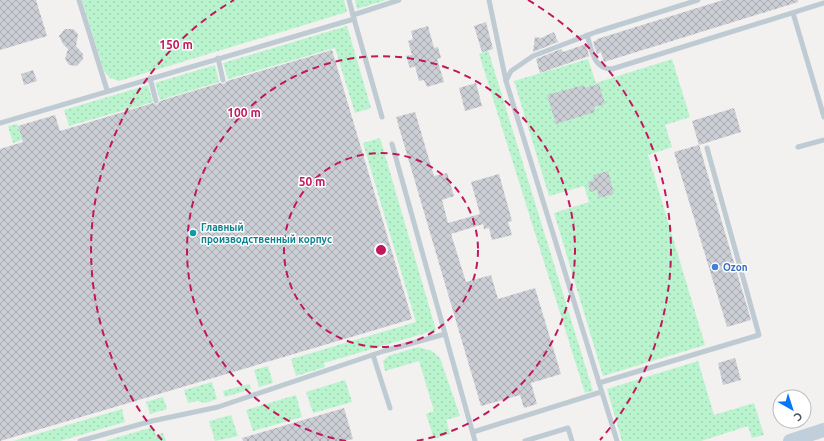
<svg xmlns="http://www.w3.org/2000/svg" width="824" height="441" font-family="Ubuntu,sans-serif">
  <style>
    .grass { fill: url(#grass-dots) }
    .building { fill: url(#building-cross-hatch) }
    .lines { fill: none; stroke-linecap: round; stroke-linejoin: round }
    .lane { stroke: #bfcbd3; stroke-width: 5 }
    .secondary { stroke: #c1cedb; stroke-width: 14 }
    .ring { fill: none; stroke: #c2185b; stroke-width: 2; stroke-dasharray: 7 5 }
    .culture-dot { fill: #0f9aa8; stroke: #fff; stroke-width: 1.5 }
    .shop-dot { fill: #3f7fe0; stroke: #fff; stroke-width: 1.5 }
    .labels { text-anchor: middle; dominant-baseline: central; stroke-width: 3; stroke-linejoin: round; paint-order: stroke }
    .culture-label { font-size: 10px; font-weight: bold; fill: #0d838f; stroke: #fff; text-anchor: start }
    .shop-label { font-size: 10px; font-weight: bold; fill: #366cbe; stroke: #fff; text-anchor: start }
    .centre { fill: #c2185b; stroke: #fff; stroke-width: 2 }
    .ring-label { font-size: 12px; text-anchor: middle; font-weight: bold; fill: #c2185b; stroke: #fff; stroke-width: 3; stroke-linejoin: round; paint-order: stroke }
  </style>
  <defs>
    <pattern id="grass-dots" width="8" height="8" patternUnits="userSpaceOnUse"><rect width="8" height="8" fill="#baf4ce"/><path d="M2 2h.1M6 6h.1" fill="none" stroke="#a1d3b3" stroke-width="1.8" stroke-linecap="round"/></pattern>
    <pattern id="building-cross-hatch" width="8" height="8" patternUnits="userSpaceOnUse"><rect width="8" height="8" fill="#cbcfd5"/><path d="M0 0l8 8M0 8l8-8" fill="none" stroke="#a7abb0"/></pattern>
  </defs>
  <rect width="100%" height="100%" fill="#f3f0f0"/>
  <!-- grass -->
  <g class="grass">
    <polygon points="82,0 344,0 347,12 119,81 110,78 104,71"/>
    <polygon points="355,0 386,0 357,9"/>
    <polygon points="347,26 371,108 355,113 335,48 228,79 223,63"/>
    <polygon points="488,50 593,391 585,393 479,54"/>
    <polygon points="588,59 596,83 672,59 690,117 665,125 672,147 648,155 705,345 603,376 554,213 589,202 584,186 549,196 514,81"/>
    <polygon points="215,65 219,82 160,100 155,83"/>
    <polygon points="148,85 153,102 69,126 64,110"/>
    <polygon points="17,124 22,140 13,143 8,126"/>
    <polygon points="380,138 436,330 324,363 325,367 296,376 291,359 416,322 363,143"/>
    <polygon points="418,347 432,351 440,358 460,416 446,420 450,434 434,439 426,414 434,411 419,361 385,371 383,361 388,356"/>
    <polygon points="698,361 714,415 754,403 764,435 752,438 748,426 701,441 622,441 607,389"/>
    <polygon points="268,366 273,383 259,387 254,370"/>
    <polygon points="345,380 352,402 313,413 306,392"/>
    <polygon points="212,382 217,399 205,403 197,401 188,403 184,390"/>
    <polygon points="249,384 251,389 225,397 223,391"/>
    <polygon points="296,395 302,417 253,431 246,410"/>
    <polygon points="163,397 167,409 150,414 146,402"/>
    <polygon points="122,409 125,422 60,441 13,441"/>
    <polygon points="231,415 238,436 215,441 209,421"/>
    <polygon points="153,427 156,435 163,433 166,441 105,441"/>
  </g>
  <!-- building -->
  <g class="building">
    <polygon points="0,0 36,0 47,36 0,50"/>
    <polygon points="723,0 798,0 798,2 604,62 601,52 597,54 593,42 597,40 597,39"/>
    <polygon points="486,22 493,49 482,52 474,26"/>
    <polygon points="428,26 434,48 438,47 441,58 437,59 444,82 427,87 424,80 419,81 415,66 410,68 406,56 412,55 408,41 413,39 411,31"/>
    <polygon points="65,29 73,29 78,34 76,46 83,54 83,59 77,66 69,65 65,59 68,49 63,44 59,36"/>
    <polygon points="554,32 558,42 533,52 535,37 541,38"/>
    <polygon points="586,44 589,56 540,73 536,59 561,49 563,52"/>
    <polygon points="332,50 412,319 0,441 0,149 23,142 18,126 55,115 60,131 153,103 157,105 160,101 220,83 224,84 227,81"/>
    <polygon points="33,70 37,81 24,85 21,74"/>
    <polygon points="476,83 482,106 465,111 459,88"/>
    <polygon points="599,84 605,104 594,107 595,112 556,124 547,95 584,85 585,88"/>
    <polygon points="734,108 741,132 699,145 692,121"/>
    <polygon points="415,112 434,176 447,173 454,196 442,200 448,223 480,214 471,182 499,174 512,221 508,222 512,235 492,240 489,228 484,229 483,224 451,234 466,282 491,275 498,299 535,288 561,374 531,383 537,404 524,408 520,395 481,406 396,117"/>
    <polygon points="699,145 751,320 727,327 674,152"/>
    <polygon points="608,171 614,194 599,198 597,190 590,192 588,182 594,180 593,175"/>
    <polygon points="735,358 741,380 723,385 718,363"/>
    <polygon points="344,408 353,439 345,441 243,441 242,438"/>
  </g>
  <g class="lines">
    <!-- lane -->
    <g class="lane">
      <polyline points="79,0 107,90"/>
      <polyline points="489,0 506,81"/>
      <polyline points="793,13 824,117"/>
      <polyline points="353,15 399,0"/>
      <polyline points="354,19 382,117"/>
      <path d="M587,35C592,50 593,69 612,69L824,3"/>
      <polyline points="218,58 223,80"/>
      <polyline points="150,78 156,101"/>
      <polyline points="0,123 354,19 349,0"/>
      <polyline points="392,144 475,441"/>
      <polyline points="798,147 824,140"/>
      <polyline points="373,355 390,408"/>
      <polyline points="599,383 759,335 707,148"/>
      <polyline points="473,432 601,392"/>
      <polyline points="80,441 152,421 218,407 384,351 445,334"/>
      <polyline points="525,441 568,428 572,441"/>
      <polyline points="617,441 506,81 511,71 533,56 596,32 698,0"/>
    </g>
    <!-- secondary -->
    <polyline class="secondary" points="790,441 824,430"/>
  </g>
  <!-- distance rings -->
  <g class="ring">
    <circle cx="381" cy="250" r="97"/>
    <path d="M346 441A194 194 0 1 1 416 441"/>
    <path d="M162 440A290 290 0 0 1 234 0M528 0A290 290 0 0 1 600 440"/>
  </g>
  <!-- markers -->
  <circle class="culture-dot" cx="193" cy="233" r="4"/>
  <circle class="shop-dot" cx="715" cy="267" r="4"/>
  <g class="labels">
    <!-- culture labels -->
    <g class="culture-label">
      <text x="201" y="227">Главный<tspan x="201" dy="12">производственный корпус</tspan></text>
    </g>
    <!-- shop labels -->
    <g class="shop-label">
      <text x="723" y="267">Ozon</text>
    </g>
  </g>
  <circle cx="381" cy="250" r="6" class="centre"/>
  <g class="ring-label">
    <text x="176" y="49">150 m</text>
    <text x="244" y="117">100 m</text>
    <text x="312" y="186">50 m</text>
  </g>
  <!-- north arrow -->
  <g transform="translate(792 409) rotate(141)"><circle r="19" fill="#ffffff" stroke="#b5bbbf"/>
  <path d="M0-3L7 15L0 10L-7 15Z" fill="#0678f6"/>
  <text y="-6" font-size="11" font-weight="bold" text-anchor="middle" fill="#46545f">С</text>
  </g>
</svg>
